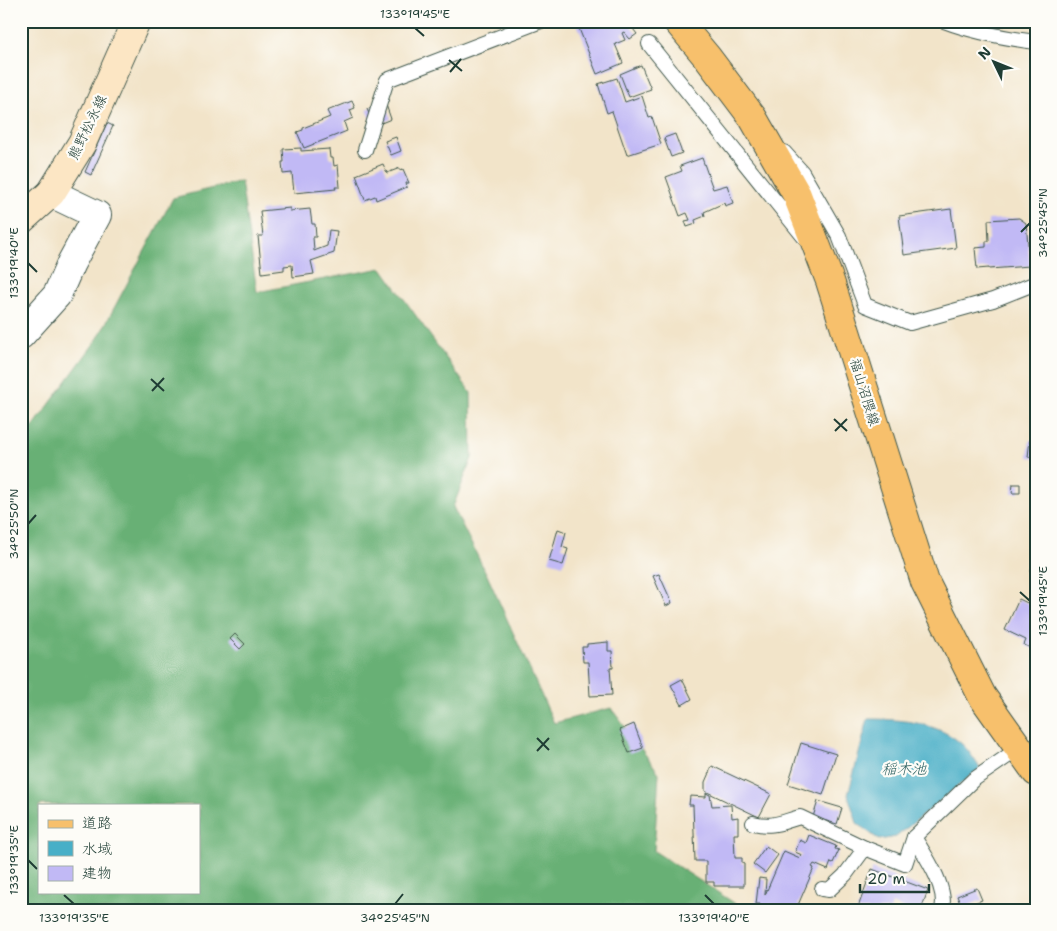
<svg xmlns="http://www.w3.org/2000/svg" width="1057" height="931" font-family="'Shantell Sans','Klee One',sans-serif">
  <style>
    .forest { fill: #68b075; stroke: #447654; fill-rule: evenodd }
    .water { fill: #48afc7; stroke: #34767e }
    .building { fill: #c1b9f5 }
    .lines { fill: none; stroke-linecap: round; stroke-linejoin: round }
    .service-casing { stroke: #3f564a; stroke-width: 16 }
    .minor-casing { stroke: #3f564a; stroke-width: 30 }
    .secondary-casing { stroke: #3f564a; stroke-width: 30 }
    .primary-casing { stroke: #3f564a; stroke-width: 30 }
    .service { stroke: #fff; stroke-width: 14 }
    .minor { stroke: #fff; stroke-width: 28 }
    .secondary { stroke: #fce6c4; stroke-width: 28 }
    .primary { stroke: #f7c06c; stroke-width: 28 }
    .ticks { fill: none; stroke: #1f3d34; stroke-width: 2 }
    .labels { text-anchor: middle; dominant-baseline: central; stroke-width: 4.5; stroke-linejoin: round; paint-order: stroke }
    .street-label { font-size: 14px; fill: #1f3d34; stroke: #fdfcf7 }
    .water-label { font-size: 15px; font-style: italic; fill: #2b5f60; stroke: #fdfcf7 }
    .neatline { fill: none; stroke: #1f3d34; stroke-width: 2 }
    .ticks-label { font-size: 12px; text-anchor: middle; fill: #1f3d34 }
  </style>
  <rect width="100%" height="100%" fill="#fdfcf7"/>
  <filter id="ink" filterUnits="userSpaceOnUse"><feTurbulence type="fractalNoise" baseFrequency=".02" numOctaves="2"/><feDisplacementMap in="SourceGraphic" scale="10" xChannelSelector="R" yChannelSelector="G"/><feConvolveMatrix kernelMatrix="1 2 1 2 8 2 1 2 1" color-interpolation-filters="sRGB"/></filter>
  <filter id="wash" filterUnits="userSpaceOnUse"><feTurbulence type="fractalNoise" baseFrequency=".0096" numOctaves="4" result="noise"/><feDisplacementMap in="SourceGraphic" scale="20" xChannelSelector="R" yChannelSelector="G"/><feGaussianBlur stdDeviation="1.12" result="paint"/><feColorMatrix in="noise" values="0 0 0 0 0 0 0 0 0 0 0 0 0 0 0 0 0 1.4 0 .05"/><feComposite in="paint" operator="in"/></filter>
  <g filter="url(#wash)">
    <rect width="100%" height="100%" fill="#f2e4c9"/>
    <!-- forest -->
    <path class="forest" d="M241,181L257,292L382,268L471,393L472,458L453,507L487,575L554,723L611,708L659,773L654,851L745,910H21V443L98,338L173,198ZM39,805H199V892H39Z"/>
    <!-- water -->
    <path class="water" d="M868,719C901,719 939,722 964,746C970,752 975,761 980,768L896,837L879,840L857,823L848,795Z"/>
    <g id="blocks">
      <!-- building -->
      <g class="building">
        <polygon points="576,21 627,21 637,34 630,39 624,32 622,33 625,40 615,44 623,63 597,74"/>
        <polygon points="641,65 651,89 629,97 620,74"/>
        <polygon points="617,78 625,102 642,96 649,118 652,117 661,144 627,155 612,111 607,113 598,84"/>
        <polygon points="352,101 355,108 350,110 353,118 344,122 347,131 304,148 297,132 303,130 303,128 330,117 327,111"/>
        <polygon points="385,102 391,119 374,126 367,109"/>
        <polygon points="107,123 113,126 91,175 85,172"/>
        <polygon points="675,134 682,153 671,157 664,138"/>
        <polygon points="396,137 401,151 391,155 385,141"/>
        <polygon points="301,148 301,151 329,149 330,158 333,158 334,166 338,165 340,187 335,187 336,189 294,193 292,173 283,174 282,162 284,162 283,149"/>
        <polygon points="702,158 713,189 727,185 733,203 725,206 724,203 704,212 705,216 695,220 696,224 687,227 685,221 690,220 687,213 680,216 666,177 682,171 680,166"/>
        <polygon points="383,164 387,173 400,168 400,170 403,169 409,183 406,183 407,187 376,200 375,196 365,200 356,175"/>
        <polygon points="290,208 290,211 310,209 312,224 315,224 316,237 313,237 314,251 327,246 329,230 337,231 334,253 311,261 314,274 293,277 292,265 284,266 284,270 262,273 258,236 263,236 260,211"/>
        <polygon points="951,209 956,248 904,255 899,216"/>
        <polygon points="1019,218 1026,223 1030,266 989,269 989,268 977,269 975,248 986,247 986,241 989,241 988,220"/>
        <polygon points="1030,440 1036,440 1036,458 1028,457"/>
        <polygon points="1013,484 1020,484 1020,493 1012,493"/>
        <polygon points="558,529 566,532 562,547 568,549 563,565 549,561"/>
        <polygon points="1035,543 1036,543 1036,573 1031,572"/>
        <polygon points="659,574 672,603 666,606 653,576"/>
        <polygon points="1019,599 1036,607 1036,650 1024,645 1026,640 1005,630"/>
        <polygon points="235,634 245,644 240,649 230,639"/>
        <polygon points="608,642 608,651 612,651 613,668 610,668 612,695 590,696 588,662 583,662 582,647 587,647 587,644"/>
        <polygon points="682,679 692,699 682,705 671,685"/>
        <polygon points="634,724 643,748 629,753 620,730"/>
        <polygon points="801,743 836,754 823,795 788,784"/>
        <polygon points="712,766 771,794 759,817 705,791 705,782"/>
        <polygon points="706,793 710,795 712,806 731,805 732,818 738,817 738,834 734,834 735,858 742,858 742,863 744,864 744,886 714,886 714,882 706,882 706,861 695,861 693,805 689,805 690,796 706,797"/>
        <polygon points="818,801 842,808 837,824 813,817"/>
        <polygon points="809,835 836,846 835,849 839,850 833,863 831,862 828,870 814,864 812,867 814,868 798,905 808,910 758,909 760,904 756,904 759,878 766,879 765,895 784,851 800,858 802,855 795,852 800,840 806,843"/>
        <polygon points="766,846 778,855 765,873 753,864"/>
        <polygon points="872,869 928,890 921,910 907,910 892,904 890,910 857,910"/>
        <polygon points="977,888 982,900 962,908 957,896"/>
      </g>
    </g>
  </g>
  <g filter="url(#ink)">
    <use href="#blocks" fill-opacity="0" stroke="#3f564a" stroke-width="1"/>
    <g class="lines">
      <!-- service casing -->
      <g class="service-casing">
        <g id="service">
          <path d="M944,21C973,32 1005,38 1036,42"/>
          <polyline points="649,44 804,237"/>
          <polyline points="365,150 387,80 541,21"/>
          <polyline points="784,152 802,172 839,236 865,305 910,323 993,300 1036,283"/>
          <path d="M753,823C773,828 781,822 800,817L865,848L905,864L914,837L973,780L1018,749"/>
          <path d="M914,837C925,855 948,888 942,910"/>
          <polyline points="822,889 829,890 845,875 865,848"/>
        </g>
      </g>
      <!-- minor casing -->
      <g class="minor-casing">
        <polyline id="minor" points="21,335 57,295 71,263 97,215 51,193"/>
      </g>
      <!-- secondary casing -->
      <g class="secondary-casing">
        <polyline id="secondary" points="21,220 51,193 82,143 136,21"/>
      </g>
      <!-- primary casing -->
      <g class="primary-casing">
        <polyline id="primary" points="677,21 707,57 753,118 797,195 830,281 925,582 982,696 1036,772"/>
      </g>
      <!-- service -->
      <use href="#service" class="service"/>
      <!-- minor -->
      <use href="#minor" class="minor"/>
      <!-- secondary -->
      <use href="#secondary" class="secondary"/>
      <!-- primary -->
      <use href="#primary" class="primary"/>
    </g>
  </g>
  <!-- ticks -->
  <path class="ticks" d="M415,28L424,36M449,60L462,71M450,72L461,59M1021,232L1030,223M28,263L37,272M151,379L164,391M152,391L164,378M834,419L847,431M835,431L847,419M28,524L36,515M1020,592L1030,601M537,738L549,750M537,751L549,738M28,860L37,869M64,895L74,904M705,895L714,904M395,904L403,894"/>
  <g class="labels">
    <!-- street labels -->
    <g class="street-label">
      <text transform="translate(87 127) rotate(-64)">熊野松永線</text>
      <text transform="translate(865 392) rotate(73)">福山沼隈線</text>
    </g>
    <!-- water labels -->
    <g class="water-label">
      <text x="904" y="769">稲木池</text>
    </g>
  </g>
  <!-- margin -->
  <rect width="1057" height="931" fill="none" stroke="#fdfcf7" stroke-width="55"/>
  <!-- legend -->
  <rect x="38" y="804" width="162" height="90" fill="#fdfcf7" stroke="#a4b0a9"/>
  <rect x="48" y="820" width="25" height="8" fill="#f7c06c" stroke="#a4b0a9"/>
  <text x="82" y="828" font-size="15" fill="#1f3d34">道路</text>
  <rect x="48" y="841" width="25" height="15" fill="#48afc7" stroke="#a4b0a9"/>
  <text x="82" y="854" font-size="15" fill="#1f3d34">水域</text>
  <rect x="48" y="866" width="25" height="15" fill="#c1b9f5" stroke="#a4b0a9"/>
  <text x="82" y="878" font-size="15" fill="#1f3d34">建物</text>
  <!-- north arrow -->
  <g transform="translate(994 62) rotate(313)" stroke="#fdfcf7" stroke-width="4" paint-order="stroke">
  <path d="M0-4L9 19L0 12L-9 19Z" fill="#1f3d34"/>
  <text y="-8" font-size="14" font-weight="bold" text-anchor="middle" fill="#1f3d34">N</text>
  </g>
  <!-- scale -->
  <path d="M860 884v8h69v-8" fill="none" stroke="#1f3d34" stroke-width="2.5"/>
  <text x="867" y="884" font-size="15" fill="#1f3d34" stroke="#fdfcf7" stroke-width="4" paint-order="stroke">20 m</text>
  <rect x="28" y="28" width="1002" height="876" class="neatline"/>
  <g class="ticks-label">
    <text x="415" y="18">133°19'45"E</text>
    <text transform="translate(1043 223) rotate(-90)" y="4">34°25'45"N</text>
    <text transform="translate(14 263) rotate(-90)" y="4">133°19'40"E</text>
    <text transform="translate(14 524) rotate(-90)" y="4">34°25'50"N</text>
    <text transform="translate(1043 601) rotate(-90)" y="4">133°19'45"E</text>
    <text transform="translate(14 860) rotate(-90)" y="4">133°19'35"E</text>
    <text x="74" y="922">133°19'35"E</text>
    <text x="395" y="922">34°25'45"N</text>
    <text x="714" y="922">133°19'40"E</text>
  </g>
</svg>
